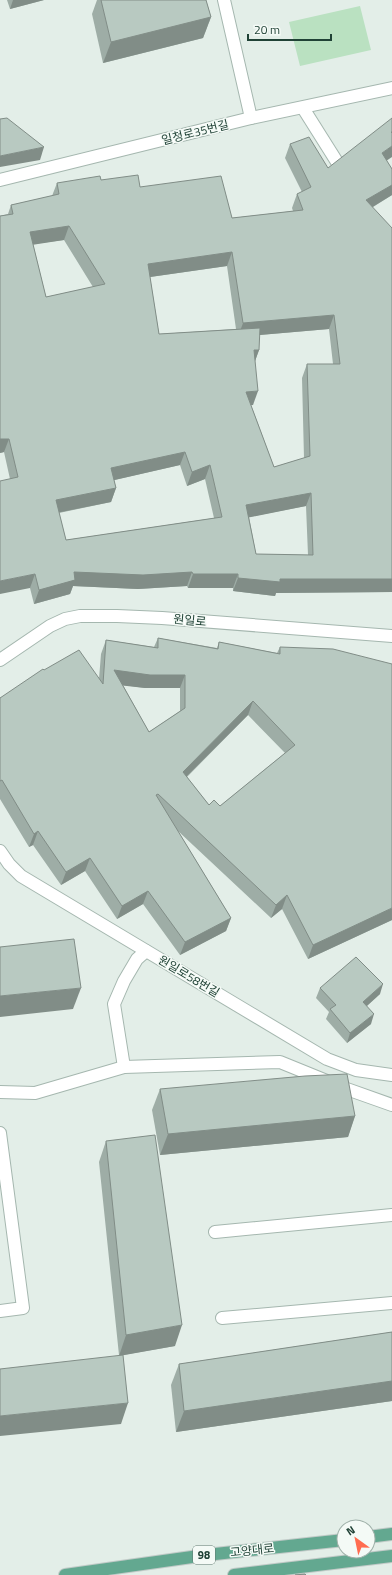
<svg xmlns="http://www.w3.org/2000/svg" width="392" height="1575" font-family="'Titillium Web','Noto Sans KR',sans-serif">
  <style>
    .green { fill: #bae1c1 }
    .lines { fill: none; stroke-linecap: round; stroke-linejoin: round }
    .minor-casing { stroke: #a5b7af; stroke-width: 14 }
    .major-casing { stroke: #c1cac7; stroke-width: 14 }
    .minor { stroke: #fff; stroke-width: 12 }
    .major { stroke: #63a890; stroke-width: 12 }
    .wall { fill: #9eada6; fill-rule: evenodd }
    .shaded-wall { fill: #818d87 }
    .building { fill: #b8c9c1; stroke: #818d87; fill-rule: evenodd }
    .labels { text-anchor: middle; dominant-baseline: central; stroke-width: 3; stroke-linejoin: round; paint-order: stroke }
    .shield { fill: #f4faf6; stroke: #607970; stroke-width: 1 }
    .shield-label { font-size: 11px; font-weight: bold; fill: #204236 }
    .street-label { font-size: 12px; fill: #204236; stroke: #f4faf6 }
  </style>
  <rect width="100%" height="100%" fill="#e3eee8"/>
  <!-- green -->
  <polygon class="green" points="360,6 371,50 300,66 289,22"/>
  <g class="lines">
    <!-- minor casing -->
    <g class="minor-casing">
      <g id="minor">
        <polyline points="224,0 251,118"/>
        <polyline points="303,108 337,162"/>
        <polyline points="0,180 251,118 392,88"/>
        <polyline points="0,660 50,626 65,619 80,616 117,616 162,618 392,636"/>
        <polyline points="0,851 9,864 21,876 327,1059 356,1070 392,1075"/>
        <polyline points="124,1067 114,1004 124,981 137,959 146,951"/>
        <polyline points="0,1092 35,1093 124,1067 280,1062 344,1088 392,1105"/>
        <polyline points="0,1133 23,1308 0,1311"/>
        <polyline points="215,1232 392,1215"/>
        <polyline points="222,1318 392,1303"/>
      </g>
    </g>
    <!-- major casing -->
    <g class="major-casing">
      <g id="major">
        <polyline points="368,1537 392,1534"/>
        <polyline points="65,1575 206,1555 344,1540"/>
        <polyline points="234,1575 392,1556"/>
      </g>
    </g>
    <!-- minor -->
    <use href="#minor" class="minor"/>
    <!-- major -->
    <use href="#major" class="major"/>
  </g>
  <!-- wall -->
  <g class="wall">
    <polygon points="7,0 44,0 10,9"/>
    <polygon points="97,0 206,0 211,17 203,38 103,63 92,14"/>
    <path d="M290,144L328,168L386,160L392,169V195L373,207L392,592L276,593L275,596L233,591V588H188L187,586L138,589L73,586L70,594L34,604L30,588L10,479L4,452L0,453V216L8,214L11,205L52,196L57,183L101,180L140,187L232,218L293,211L292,208L297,194L302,192L285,158ZM64,240L93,287L46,297L33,244ZM227,266L236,329L159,334L150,277ZM329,329L333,364H307L302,378L304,458L274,467L251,405H253L255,361L259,350V335ZM180,465L187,486L205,479L214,518L66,540L59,513L111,502L116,488L114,480ZM306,506L308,555L256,554L249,517Z"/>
    <path d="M158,638L217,648L219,642L277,653L280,647L392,920L308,959L282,909L271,918L178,831L231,918L226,931L180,955L143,904L117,919L85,871L61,885L33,845L29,847L0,799V698L44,670L99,679L101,654L106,640L154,647ZM123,685L145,688H180V711L149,732ZM248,715L285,753L220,806L209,805L187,777Z"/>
    <polygon points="320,988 380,994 367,1006 371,1024 347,1043 326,1019 329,1012 316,998"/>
    <polygon points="160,1089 355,1116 348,1137 160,1155 152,1110"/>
    <polygon points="106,1141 175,1346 123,1355 121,1424 119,1355 99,1162"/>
    <polygon points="392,1332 392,1401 176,1432 171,1385 179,1364"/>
  </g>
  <!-- shaded-wall -->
  <g class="shaded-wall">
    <polygon points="13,0 44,0 10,9"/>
    <polygon points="211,17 203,38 103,63 111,42"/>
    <polygon points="392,146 392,157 377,167 382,153"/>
    <polygon points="44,147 40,160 0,167 0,156"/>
    <polygon points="392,185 392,195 361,214 366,200"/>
    <polygon points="69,226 64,240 25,246 30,232"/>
    <polygon points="232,252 227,266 143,278 148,264"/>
    <polygon points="334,315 329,329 238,337 243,323"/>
    <polygon points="254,350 259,350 254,364"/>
    <polygon points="258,391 253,405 241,406 246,392"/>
    <polygon points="0,439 9,439 4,452 0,453"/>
    <polygon points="185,452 180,465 106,482 111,468"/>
    <polygon points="210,465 205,479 187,486 192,472"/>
    <polygon points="116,488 111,502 51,514 56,500"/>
    <polygon points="311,493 306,506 241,519 246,505"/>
    <polygon points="74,572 192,572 187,586 138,589 73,586 70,594 34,604 39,590"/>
    <polygon points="35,574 30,588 0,594 0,581"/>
    <polygon points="193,574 238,574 233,588 188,588"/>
    <polygon points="238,578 280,579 392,579 392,592 276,593 275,596 233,591"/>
    <polygon points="114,670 185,675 180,688 145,688 109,684"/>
    <polygon points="253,701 248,715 178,785 183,772"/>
    <polygon points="38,831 33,845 29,847 34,834"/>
    <polygon points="90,858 85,871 61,885 66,872"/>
    <polygon points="148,891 143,904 117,919 122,906"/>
    <polygon points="287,895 282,909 271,918 276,905"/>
    <polygon points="392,908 392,920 308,959 313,945"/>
    <polygon points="231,918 226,931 180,955 185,942"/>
    <polygon points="383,984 380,994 360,1012 363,1002"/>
    <polygon points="81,988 73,1009 0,1017 0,996"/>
    <polygon points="374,1014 371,1024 347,1043 350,1033"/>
    <polygon points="355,1116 348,1137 160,1155 168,1134"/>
    <polygon points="182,1325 175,1346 119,1356 126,1335"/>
    <polygon points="392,1381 392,1401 176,1432 184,1411"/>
    <polygon points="128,1403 121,1424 0,1436 0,1416"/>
  </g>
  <!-- building -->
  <g class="building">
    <polygon points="101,0 206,0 211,17 111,42"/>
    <polygon points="7,118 44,147 0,156 0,119"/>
    <path d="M392,118V132H391L392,133V146L382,153L392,169V185L366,200L392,228V579H280V582L238,578V574H193L192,572L143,575L74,572L75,580L39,590L35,574L0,581V481L18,477L9,439H0V216L13,214L11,205L59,194L57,183L100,176L101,180L138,175L140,187L221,176L232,218L303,210L297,194L311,187L290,144L309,137L328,168ZM69,226L105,284L46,297L30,232ZM232,252L243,323L334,315L340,364H307L310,456L274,467L246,392L258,391L254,350H259L260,328L159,334L148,264ZM185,452L192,472L210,465L222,517L66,540L56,500L116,488L111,468ZM311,493L313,555L256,554L246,505Z"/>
    <path d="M158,638L218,649L219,642L280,654V647L333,649L392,664V908L313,945L287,895L276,905L158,794L156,795L231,918L185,942L148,891L122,906L90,858L66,872L38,831L34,834L2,780L0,781V698L43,669L44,670L79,650L103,684L106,640L158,648ZM114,670L150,675H185V708L149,732ZM253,701L295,745L220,806L214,800L209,805L183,772Z"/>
    <polygon points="74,939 81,988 0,996 0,947"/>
    <polygon points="356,957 383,984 363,1002 374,1014 350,1033 330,1009 336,1005 320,988"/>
    <polygon points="347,1074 355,1116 168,1134 160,1089 305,1076"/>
    <polygon points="155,1135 182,1325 126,1335 106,1141"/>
    <polygon points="392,1332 392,1381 184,1411 179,1364"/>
    <polygon points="123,1355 128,1403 0,1416 0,1369"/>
    <polygon points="305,1574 306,1575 295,1575"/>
  </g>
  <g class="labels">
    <!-- shield labels -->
    <rect class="shield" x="193" y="1546" width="22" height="18" rx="3"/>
    <g class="shield-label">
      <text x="204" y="1555">98</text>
    </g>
    <!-- street labels -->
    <g class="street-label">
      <text transform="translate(195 132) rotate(-14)">일청로35번길</text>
      <text transform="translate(190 620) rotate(5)">원일로</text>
      <text transform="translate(189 976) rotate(31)">원일로58번길</text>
      <text transform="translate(252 1550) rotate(-6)">고양대로</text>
    </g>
  </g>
  <!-- north arrow -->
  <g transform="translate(356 1539) rotate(327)"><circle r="19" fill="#f4faf6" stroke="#9fb0a9"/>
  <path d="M0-3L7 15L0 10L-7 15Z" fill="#ff6c50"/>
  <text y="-6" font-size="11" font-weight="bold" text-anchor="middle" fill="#204236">N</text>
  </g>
  <!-- scale -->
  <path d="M248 34v6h83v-6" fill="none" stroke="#204236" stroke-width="2"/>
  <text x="254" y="34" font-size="12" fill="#204236" stroke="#f4faf6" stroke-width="3" paint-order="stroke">20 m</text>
</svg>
